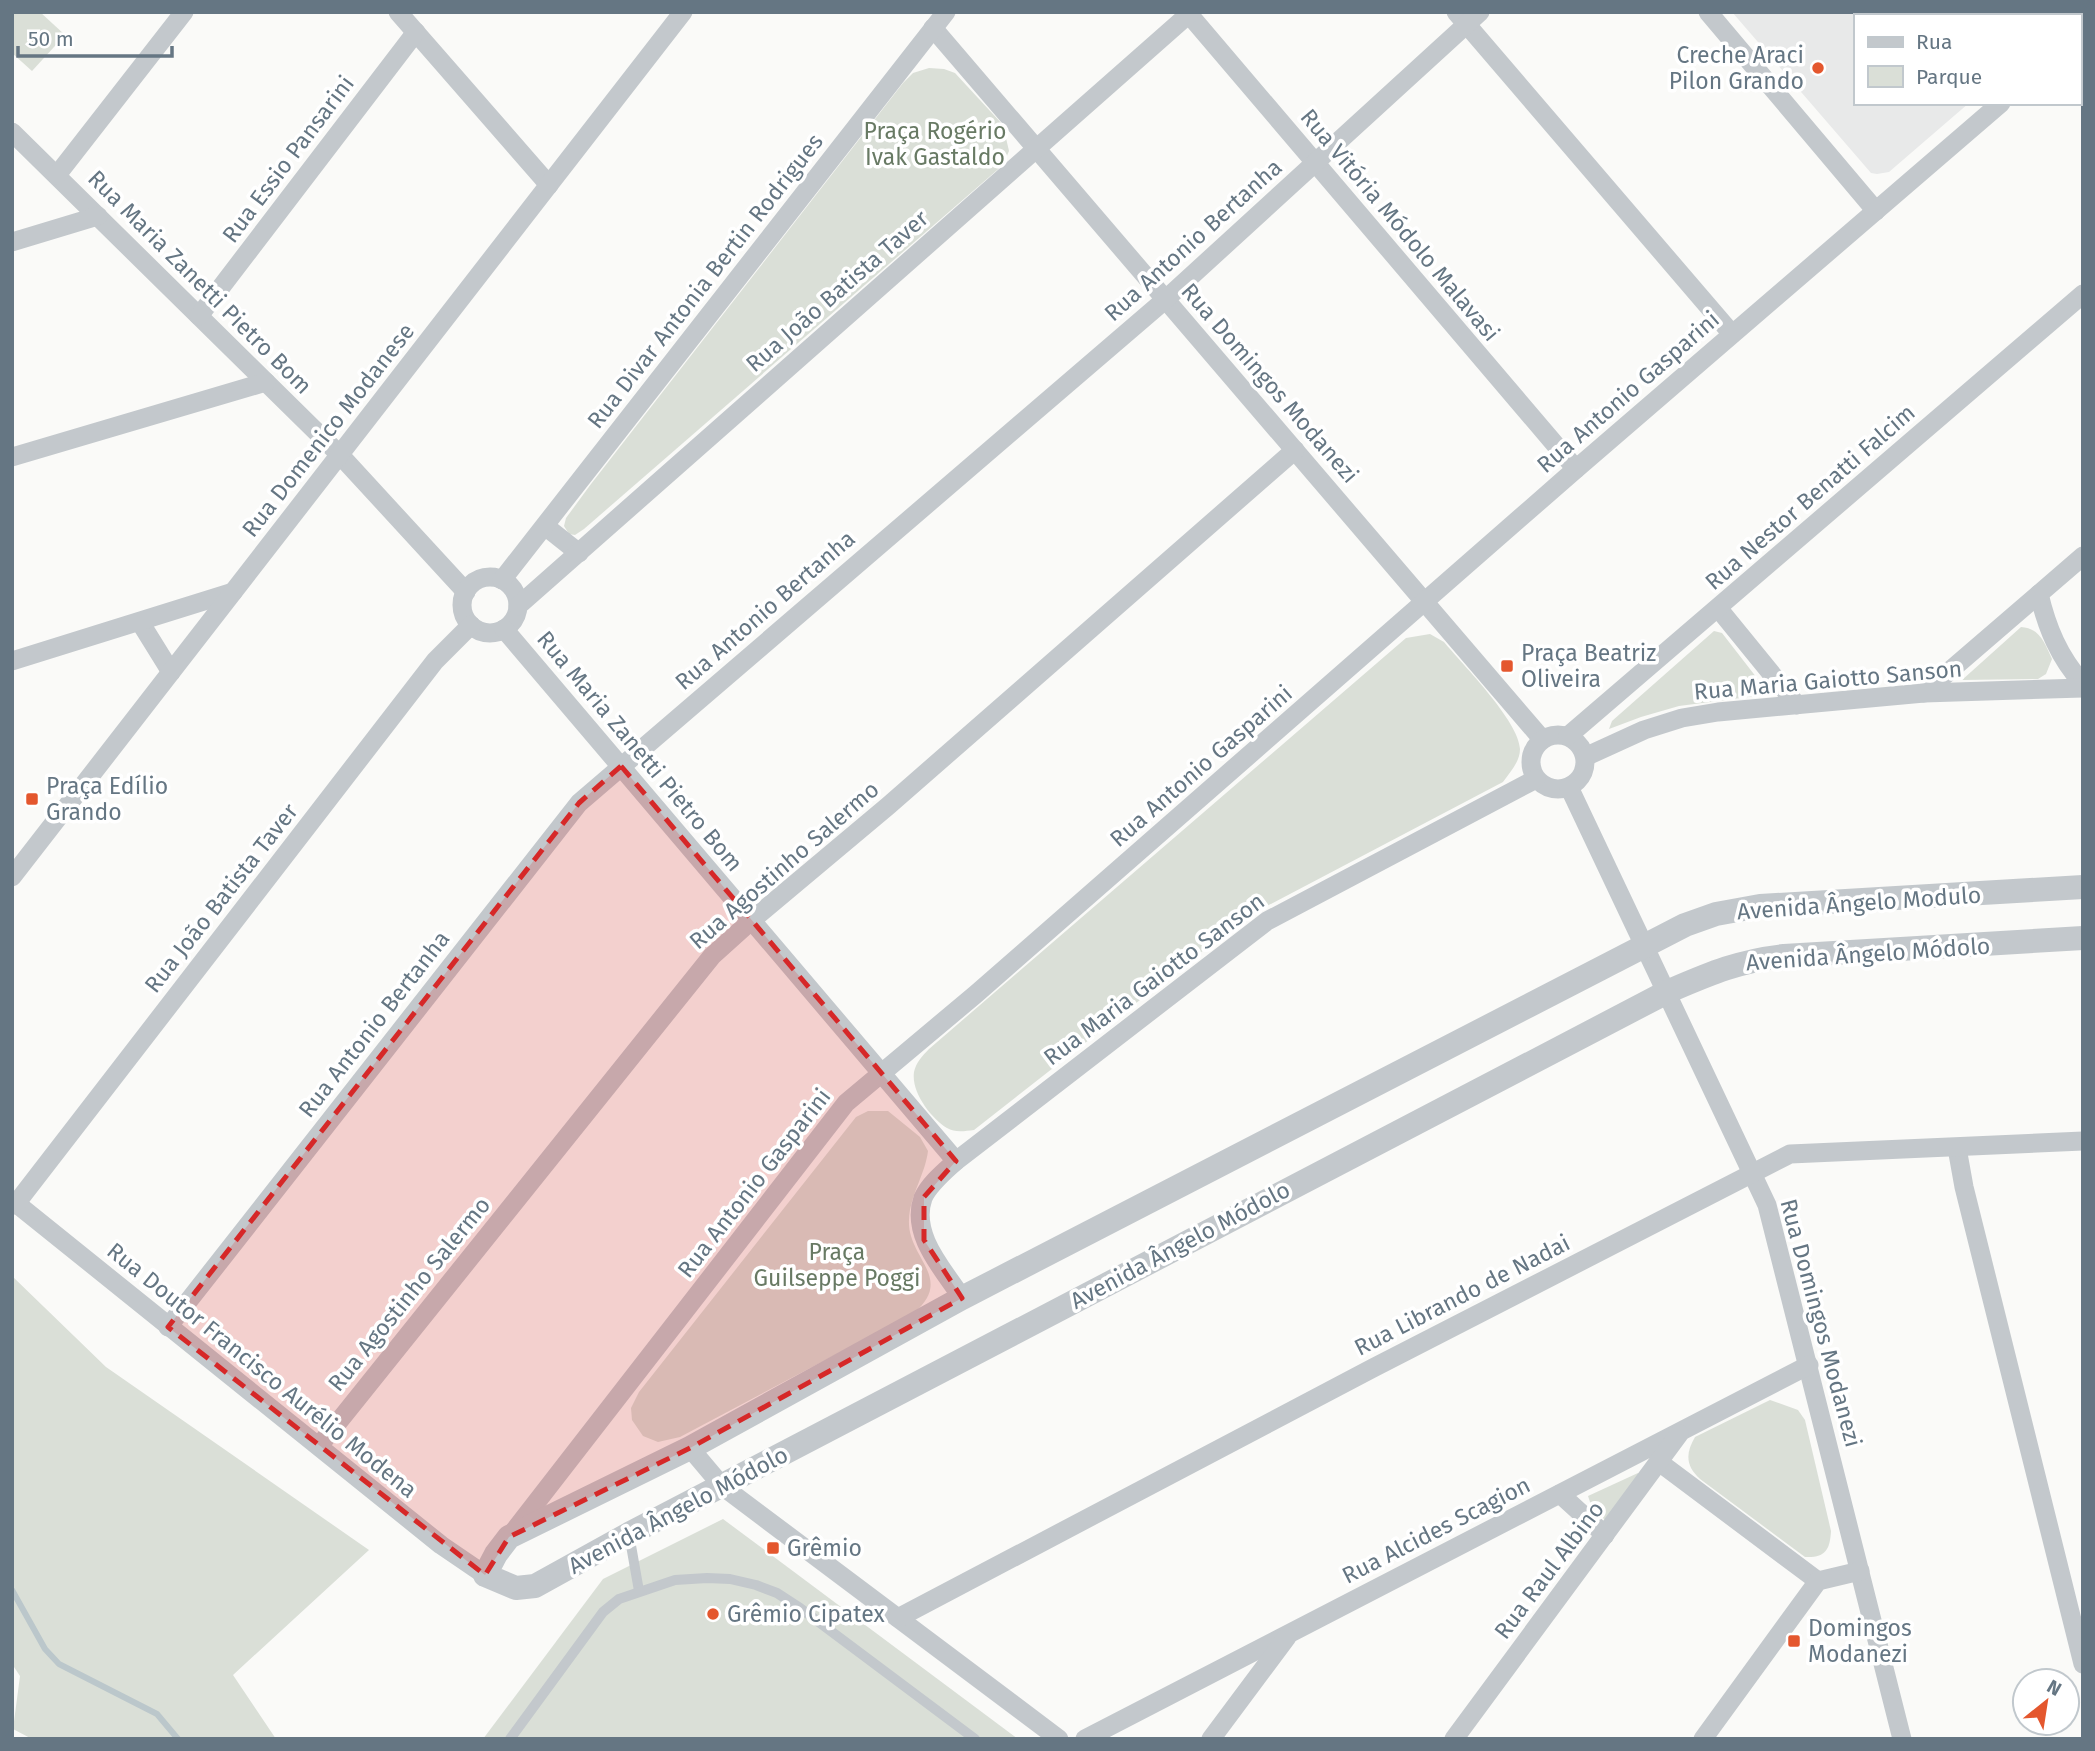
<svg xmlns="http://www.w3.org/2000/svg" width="2095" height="1751" font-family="'Fira Sans',sans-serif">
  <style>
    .built { fill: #e8e9e9 }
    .green { fill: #dadfd7 }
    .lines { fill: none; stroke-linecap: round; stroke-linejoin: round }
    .stream { stroke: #bbc7cb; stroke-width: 6 }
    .service { stroke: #c3c8cc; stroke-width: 10 }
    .minor { stroke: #c3c8cc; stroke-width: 19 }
    .tertiary { stroke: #c3c8cc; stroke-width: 24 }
    .marked { fill: #d62828; fill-opacity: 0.2; stroke: #d62828; stroke-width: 5; stroke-dasharray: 14 9; stroke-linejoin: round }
    .poi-dot { fill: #e4572e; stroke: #fff; stroke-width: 2.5 }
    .labels { text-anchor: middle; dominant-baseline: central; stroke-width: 7; stroke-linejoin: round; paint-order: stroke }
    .poi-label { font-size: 23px; fill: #657683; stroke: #fff; text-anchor: start }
    .park-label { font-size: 23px; fill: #687a64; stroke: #fff }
    .street-label { font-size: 23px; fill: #657683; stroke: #fff }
  </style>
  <rect width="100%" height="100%" fill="#fafaf8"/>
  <!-- built -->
  <polygon class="built" points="1732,12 1950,12 1956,16 1855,16 1855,103 1969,103 1889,172 1877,174 1871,173"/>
  <!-- green -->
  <g class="green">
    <polygon points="12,12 40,12 65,35 32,71 12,53"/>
    <polygon points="929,68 944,69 955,73 1003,125 1009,151 1003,165 584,529 575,535 569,534 564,526 566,518 591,484 903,83 913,73"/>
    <path d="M2021,627C2040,628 2045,644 2052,659L2046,674L2038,679L1962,680Z"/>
    <polygon points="1714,631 1722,633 1760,682 1761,689 1756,696 1679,706 1641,717 1609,729 1612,721"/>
    <path d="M1430,634L1444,642C1463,665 1519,721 1520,749C1520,762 1510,772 1503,782L1246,917L974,1130C965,1131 955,1133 947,1128C931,1118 911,1092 914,1072C916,1063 922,1056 929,1049L1406,638Z"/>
    <path d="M868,1111H888L920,1137L928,1151C925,1175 910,1195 909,1220C907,1258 955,1278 914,1313L680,1437L658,1442L643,1436L632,1420L631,1408L639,1392L856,1117Z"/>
    <polygon points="12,1276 106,1367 369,1550 233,1675 276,1739 32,1739 13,1729 20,1676 12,1664"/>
    <path d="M1770,1400L1798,1410L1805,1420L1831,1531C1830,1550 1825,1558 1805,1557L1700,1479C1686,1466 1685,1454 1695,1437Z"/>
    <polygon points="1638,1473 1640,1476 1607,1521 1593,1511 1588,1496"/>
    <polygon points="723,1519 1018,1739 483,1739 603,1579"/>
  </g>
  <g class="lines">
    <!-- stream -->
    <polyline class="stream" points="12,1590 45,1649 59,1664 157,1714 178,1739"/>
    <!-- service -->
    <g class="service">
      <polyline points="629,1534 639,1591"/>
      <polyline points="510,1739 603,1612 619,1599 675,1580 707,1578 730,1579 756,1585 777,1593 800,1608 975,1739"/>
    </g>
    <!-- minor -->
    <g class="minor">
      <polyline points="398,12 549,185"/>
      <polyline points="1187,12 1576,469"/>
      <polyline points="1456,12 1732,334"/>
      <polyline points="1708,12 1876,211"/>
      <polyline points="1996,12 2001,16"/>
      <polyline points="933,28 1542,739"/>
      <polyline points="2079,67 2083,70"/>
      <polyline points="12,132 340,455 466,592"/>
      <polyline points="57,175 184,12"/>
      <polyline points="12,242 98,216"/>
      <polyline points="199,316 416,32"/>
      <polyline points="12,457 266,382"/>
      <polyline points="545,526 579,553"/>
      <circle cx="490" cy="605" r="28"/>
      <polyline points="502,580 946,12"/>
      <path d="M2039,594C2047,628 2059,657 2083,684"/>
      <polyline points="518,606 1189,14"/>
      <polyline points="1718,608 1797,705"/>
      <polyline points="140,622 171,672"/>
      <polyline points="504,629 956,1161"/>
      <polyline points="12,661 233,592"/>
      <polyline points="1924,693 2083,556"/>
      <circle cx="1558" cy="762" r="27"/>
      <polyline points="1568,736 2083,294"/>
      <polyline points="1585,757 1644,730 1682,718 1718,712 1924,693 2083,688"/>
      <polyline points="1569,787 1767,1205 1902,1739"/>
      <polyline points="12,877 683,12"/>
      <polyline points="1957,1148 1964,1187 2083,1664"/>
      <polyline points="12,1200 441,1545 485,1575"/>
      <polyline points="15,1205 435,661 471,625"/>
      <path d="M962,1298C944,1270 910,1235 923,1198C929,1184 945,1171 956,1161L1267,921L1536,779"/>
      <polyline points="168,1327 579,803 1166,299 1480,12"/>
      <polyline points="319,1446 712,956 752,920 888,806 1295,450"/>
      <polyline points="690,1448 722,1486 1059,1739"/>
      <polyline points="1659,1462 1818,1581"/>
      <polyline points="1560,1494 1605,1535"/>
      <polyline points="511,1535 846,1103 976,994 1576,469 2001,103"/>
      <polyline points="898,1618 1373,1368 1790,1154 2083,1141"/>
      <polyline points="1085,1739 1809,1365"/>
      <polyline points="1211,1739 1287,1637"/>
      <polyline points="1454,1739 1679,1434"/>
      <polyline points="1703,1739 1818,1581 1860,1571"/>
    </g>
    <!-- tertiary -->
    <path class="tertiary" d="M2083,887L1760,906L1716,914L1685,925L962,1298L690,1448L509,1537L496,1554L485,1575L516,1588L535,1586L629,1534L1667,992C1709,974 1738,961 1784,956L2083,938"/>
  </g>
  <!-- marked area -->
  <path class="marked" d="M621,766L956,1161L924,1197V1240L962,1298L690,1448L509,1537L485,1575L168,1327L579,803Z"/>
  <!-- markers -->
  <g class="poi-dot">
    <circle cx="1818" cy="68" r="7"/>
    <rect x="1500" y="659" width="14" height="14" rx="3.5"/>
    <rect x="25" y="792" width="14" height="14" rx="3.5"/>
    <rect x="766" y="1541" width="14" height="14" rx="3.5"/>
    <circle cx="713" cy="1614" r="7"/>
    <rect x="1787" y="1634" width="14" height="14" rx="3.5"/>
  </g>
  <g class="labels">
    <!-- poi labels -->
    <g class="poi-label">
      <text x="1804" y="55" text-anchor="end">Creche Araci<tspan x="1804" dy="26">Pilon Grando</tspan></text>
      <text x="1521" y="653">Praça Beatriz<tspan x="1521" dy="26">Oliveira</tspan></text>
      <text x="46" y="786">Praça Edílio<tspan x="46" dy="26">Grando</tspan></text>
      <text x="787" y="1548">Grêmio</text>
      <text x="727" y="1614">Grêmio Cipatex</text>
      <text x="1808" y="1628">Domingos<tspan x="1808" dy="26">Modanezi</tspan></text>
    </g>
    <!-- park labels -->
    <g class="park-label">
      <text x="935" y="131">Praça Rogério<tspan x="935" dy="26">Ivak Gastaldo</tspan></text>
      <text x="837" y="1252">Praça<tspan x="837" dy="26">Guilseppe Poggi</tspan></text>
    </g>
    <!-- street labels -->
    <g class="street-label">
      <text transform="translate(288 159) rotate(-53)">Rua Essio Pansarini</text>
      <text transform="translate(1400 225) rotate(50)">Rua Vitória Módolo Malavasi</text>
      <text transform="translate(1193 240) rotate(-42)">Rua Antonio Bertanha</text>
      <text transform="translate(705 281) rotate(-52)">Rua Divar Antonia Bertin Rodrigues</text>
      <text transform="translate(200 282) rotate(45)">Rua Maria Zanetti Pietro Bom</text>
      <text transform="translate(837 291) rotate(-41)">Rua João Batista Taver</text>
      <text transform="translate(1270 383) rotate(49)">Rua Domingos Modanezi</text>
      <text transform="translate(1628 392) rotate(-41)">Rua Antonio Gasparini</text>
      <text transform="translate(328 430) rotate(-52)">Rua Domenico Modanese</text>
      <text transform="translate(1810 497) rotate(-41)">Rua Nestor Benatti Falcim</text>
      <text transform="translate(765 610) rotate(-41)">Rua Antonio Bertanha</text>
      <text transform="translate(1828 680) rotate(-5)">Rua Maria Gaiotto Sanson</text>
      <text transform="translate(640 751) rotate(50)">Rua Maria Zanetti Pietro Bom</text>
      <text transform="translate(1201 766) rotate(-41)">Rua Antonio Gasparini</text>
      <text transform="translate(784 865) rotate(-41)">Rua Agostinho Salermo</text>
      <text transform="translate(221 898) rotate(-52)">Rua João Batista Taver</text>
      <text transform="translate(1859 903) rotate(-4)">Avenida Ângelo Modulo</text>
      <text transform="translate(1868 954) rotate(-4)">Avenida Ângelo Módolo</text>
      <text transform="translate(1154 979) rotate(-37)">Rua Maria Gaiotto Sanson</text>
      <text transform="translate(374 1024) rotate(-52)">Rua Antonio Bertanha</text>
      <text transform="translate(754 1183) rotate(-52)">Rua Antonio Gasparini</text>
      <text transform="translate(1180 1245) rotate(-28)">Avenida Ângelo Módolo</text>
      <text transform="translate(409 1294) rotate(-51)">Rua Agostinho Salermo</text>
      <text transform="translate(1462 1295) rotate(-27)">Rua Librando de Nadai</text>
      <text transform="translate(1821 1323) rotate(75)">Rua Domingos Modanezi</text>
      <text transform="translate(262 1370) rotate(39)">Rua Doutor Francisco Aurélio Modena</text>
      <text transform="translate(678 1510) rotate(-28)">Avenida Ângelo Módolo</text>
      <text transform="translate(1436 1530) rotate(-27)">Rua Alcides Scagion</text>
      <text transform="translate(1549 1570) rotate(-53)">Rua Raul Albino</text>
    </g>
  </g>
  <!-- border -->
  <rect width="2095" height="1751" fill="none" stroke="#657683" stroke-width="28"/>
  <!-- legend -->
  <rect x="1854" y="14" width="228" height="91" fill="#ffffff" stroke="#c1c8cd" stroke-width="2"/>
  <rect x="1868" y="37" width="35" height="10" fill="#c3c8cc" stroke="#c1c8cd" stroke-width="2"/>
  <text x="1916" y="49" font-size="21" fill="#657683">Rua</text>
  <rect x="1868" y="66" width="35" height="21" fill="#dadfd7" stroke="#c1c8cd" stroke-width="2"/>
  <text x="1916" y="84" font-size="21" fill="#657683">Parque</text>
  <!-- north arrow -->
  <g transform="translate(2046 1702) rotate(30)"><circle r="33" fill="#ffffff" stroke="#c1c8cd" stroke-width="2"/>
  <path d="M0-5L12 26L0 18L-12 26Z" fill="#e4572e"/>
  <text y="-10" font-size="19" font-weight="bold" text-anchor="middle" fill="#657683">N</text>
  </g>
  <!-- scale -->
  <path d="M18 46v10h154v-10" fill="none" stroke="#657683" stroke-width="3.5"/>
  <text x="28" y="46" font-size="21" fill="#657683" stroke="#ffffff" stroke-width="5" paint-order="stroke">50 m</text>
</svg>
